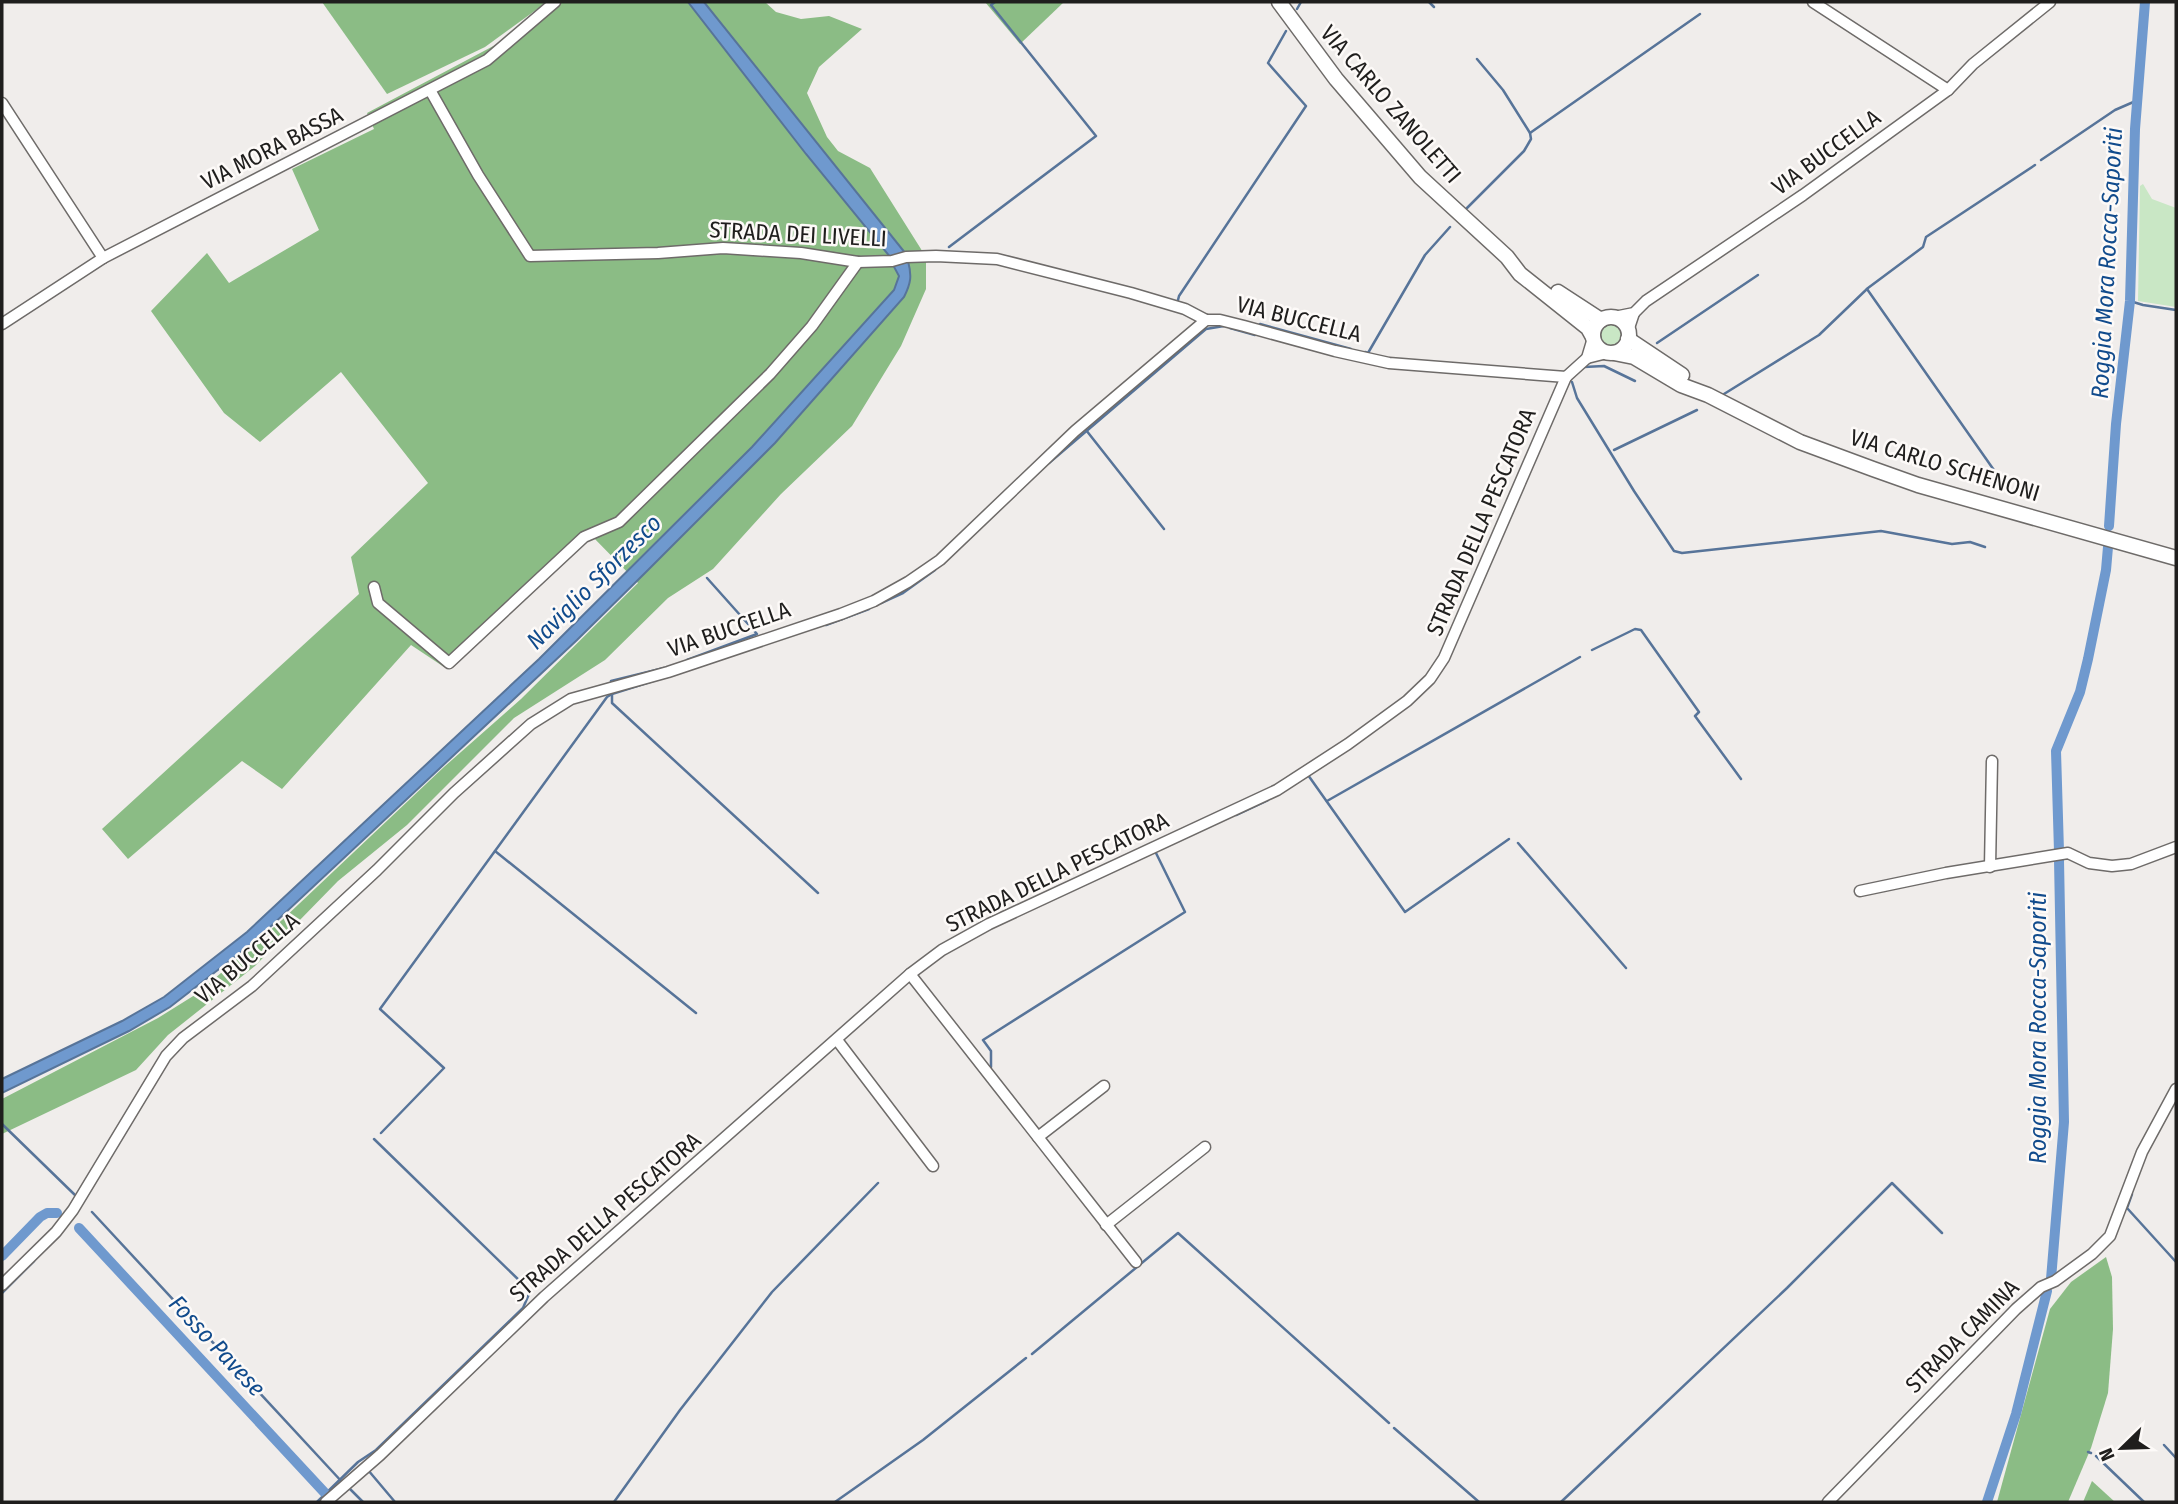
<svg xmlns="http://www.w3.org/2000/svg" width="2178" height="1504" font-family="'Fira Sans Condensed',sans-serif">
  <style>
    .green { fill: #c9e7c5 }
    .forest { fill: #8bbc85 }
    .water { fill: #6f99ce; stroke: #577499; stroke-width: 2 }
    .lines { fill: none; stroke-linecap: round; stroke-linejoin: round }
    .stream { stroke: #577499; stroke-width: 2.5 }
    .canal { stroke: #6f99ce; stroke-width: 10 }
    .minor-casing { stroke: #6e6b69; stroke-width: 13 }
    .major-casing { stroke: #6e6b69; stroke-width: 17 }
    .minor { stroke: #fff; stroke-width: 10 }
    .major { stroke: #fff; stroke-width: 14 }
    .labels { text-anchor: middle; dominant-baseline: central; stroke-width: 5; stroke-linejoin: round; paint-order: stroke }
    .street-label { font-size: 23px; fill: #1f1e1d; stroke: #fdfaf8 }
    .water-label { font-size: 24px; font-style: italic; fill: #114b8c; stroke: #fdfaf8 }
  </style>
  <rect width="100%" height="100%" fill="#f0edeb"/>
  <!-- green -->
  <g class="green">
    <polygon points="2143,184 2152,199 2176,208 2176,307 2138,301 2140,186"/>
    <circle cx="1611" cy="335" r="13"/>
  </g>
  <!-- forest -->
  <g class="forest">
    <polygon points="322,2 547,2 485,47 387,94"/>
    <polygon points="552,2 765,2 776,12 801,19 829,16 862,29 819,67 807,93 827,137 838,151 870,168 926,257 926,289 901,346 852,426 781,494 713,569 668,598 605,660 514,718 407,825 338,881 255,966 168,1035 136,1070 2,1134 2,1099 158,1018 198,993 282,920 444,767 521,699 638,583 590,534 444,667 411,645 282,789 242,761 128,859 102,829 359,594 351,557 428,483 341,372 260,442 224,413 151,311 207,253 229,283 319,230 292,169 374,129 367,113 499,43"/>
    <polygon points="985,2 1064,2 1020,44"/>
    <polygon points="2106,1257 2112,1277 2113,1329 2108,1393 2091,1448 2068,1502 1997,1502 2050,1309 2071,1282"/>
    <polygon points="2092,1481 2115,1502 2083,1502"/>
  </g>
  <!-- water -->
  <g class="water">
    <polygon points="688,2 704,2 906,254 891,258 806,154"/>
    <path d="M908,261C912,276 911,283 904,297L775,443L645,573L577,640L254,942L170,1007L129,1031L2,1093V1079L122,1021L164,997L247,932L539,659L752,447L894,290L899,276L893,265Z"/>
  </g>
  <g class="lines">
    <!-- stream -->
    <g class="stream">
      <polyline points="1429,2 1434,7"/>
      <polyline points="1297,9 1301,2"/>
      <polyline points="1530,133 1700,14"/>
      <polyline points="2041,160 2115,110 2138,100"/>
      <polyline points="1467,208 1524,151 1531,139 1530,133 1503,90 1477,59"/>
      <polyline points="949,247 1096,136 991,5 995,2"/>
      <polyline points="1867,289 2003,483"/>
      <polyline points="2130,301 2143,305 2176,310"/>
      <polyline points="1177,304 1179,296 1306,106 1268,63 1286,31"/>
      <polyline points="1258,327 1260,324 1351,349"/>
      <polyline points="1230,328 1255,335 1256,333"/>
      <polyline points="1657,343 1758,275"/>
      <polyline points="1365,352 1368,353 1425,255 1450,227"/>
      <polyline points="1584,367 1604,366 1635,381"/>
      <polyline points="1572,382 1577,398 1634,491 1674,551 1682,553 1881,531 1952,544 1970,542 1985,547"/>
      <polyline points="1724,394 1819,335 1868,288 1923,247 1926,237 2035,165"/>
      <polyline points="1086,430 1164,529"/>
      <polyline points="1614,450 1697,410"/>
      <polyline points="1049,463 1206,329 1224,326"/>
      <polyline points="881,603 903,593 935,570"/>
      <polyline points="826,625 869,609"/>
      <polyline points="1592,650 1635,629 1641,630 1699,712 1695,716 1741,779"/>
      <polyline points="687,660 757,634 707,578"/>
      <polyline points="611,683 611,681 664,668"/>
      <polyline points="612,694 612,703 818,893"/>
      <polyline points="1306,776 1308,775 1405,912 1509,839"/>
      <polyline points="1327,801 1580,657"/>
      <polyline points="1236,815 1268,800"/>
      <polyline points="1518,843 1626,968"/>
      <polyline points="495,851 696,1013"/>
      <polyline points="991,1067 991,1051 983,1040 1185,912 1155,851"/>
      <polyline points="2,1124 76,1196"/>
      <polyline points="381,1133 444,1068 380,1009 607,697 612,694 653,681"/>
      <polyline points="2132,1194 2127,1208 2176,1262"/>
      <polyline points="92,1212 343,1483"/>
      <polyline points="2,1293 34,1261"/>
      <polyline points="1032,1354 1178,1233 1389,1423"/>
      <polyline points="1394,1428 1479,1502"/>
      <polyline points="2164,1445 2176,1458"/>
      <polyline points="2088,1452 2091,1453"/>
      <polyline points="2096,1456 2144,1502"/>
      <polyline points="368,1470 395,1502"/>
      <polyline points="348,1487 363,1502"/>
      <polyline points="317,1502 358,1462 376,1450 523,1308 529,1294 524,1285 374,1139"/>
      <polyline points="614,1502 680,1410 772,1292 878,1183"/>
      <polyline points="835,1502 923,1440 1026,1358"/>
      <polyline points="1561,1502 1787,1288 1892,1183 1942,1233"/>
    </g>
    <!-- canal -->
    <g class="canal">
      <polyline points="2109,526 2116,424 2130,301 2135,129 2145,2"/>
      <polyline points="2059,851 2056,751 2080,692 2088,659 2106,570 2108,547"/>
      <polyline points="79,1228 324,1492"/>
      <polyline points="2,1256 40,1217 47,1213 57,1213"/>
      <polyline points="2051,1279 2064,1122 2059,860"/>
      <polyline points="1987,1502 2016,1414 2047,1291"/>
    </g>
    <!-- minor casing -->
    <g class="minor-casing">
      <g id="minor">
        <polyline points="1813,2 1948,90"/>
        <polyline points="430,90 478,175 530,256 658,253 723,248 801,253 858,262 892,261 906,257 936,256 997,259 1131,293 1185,309 1206,320"/>
        <polyline points="2,103 103,258"/>
        <polyline points="1614,317 1634,313 1646,301 1803,195 1948,90 1973,64 2050,2"/>
        <polyline points="2,324 103,258 487,60 555,2"/>
        <polyline points="1628,331 1634,313"/>
        <polyline points="1587,358 1607,353"/>
        <polyline points="374,587 378,603 449,663 584,537 619,522 770,374 812,326 858,262"/>
        <polyline points="1990,867 1992,761"/>
        <polyline points="1860,891 1946,873 2068,853 2089,863 2112,866 2131,864 2176,847"/>
        <polyline points="910,974 1136,1262"/>
        <polyline points="837,1040 933,1166"/>
        <polyline points="1038,1137 1104,1086"/>
        <polyline points="1106,1225 1205,1147"/>
        <polyline points="2,1285 56,1232 73,1210 166,1056 183,1038 252,986 377,870 454,793 531,724 571,699 668,672 841,614 874,601 908,582 940,560 1075,431 1206,320 1220,320 1244,326 1335,351 1389,363 1566,377 1587,358 1593,338"/>
        <polyline points="326,1502 380,1455 544,1297 910,974 942,950 989,924 1277,790 1348,744 1407,701 1430,679 1444,658 1566,377"/>
        <polyline points="1828,1502 2016,1309 2041,1287 2055,1281 2092,1254 2110,1236 2142,1152 2176,1089"/>
      </g>
    </g>
    <!-- major casing -->
    <g class="major-casing">
      <g id="major">
        <polyline points="1279,2 1336,79 1420,177 1507,257 1520,274 1588,328 1593,337"/>
        <polyline points="1558,292 1601,320"/>
        <circle cx="1611" cy="335" r="18"/>
        <polyline points="1628,339 1682,375"/>
        <polyline points="1614,353 1634,357 1681,385 1708,395 1800,442 1873,469 1918,485 2176,558"/>
      </g>
    </g>
    <!-- minor -->
    <use href="#minor" class="minor"/>
    <!-- major -->
    <use href="#major" class="major"/>
  </g>
  <g class="labels">
    <!-- street labels -->
    <g class="street-label">
      <text transform="translate(1391 104) rotate(49)">VIA CARLO ZANOLETTI</text>
      <text transform="translate(272 148) rotate(-27)">VIA MORA BASSA</text>
      <text transform="translate(1826 152) rotate(-36)">VIA BUCCELLA</text>
      <text transform="translate(798 234) rotate(3)">STRADA DEI LIVELLI</text>
      <text transform="translate(1299 319) rotate(14)">VIA BUCCELLA</text>
      <text transform="translate(1945 465) rotate(17)">VIA CARLO SCHENONI</text>
      <text transform="translate(1481 522) rotate(-67)">STRADA DELLA PESCATORA</text>
      <text transform="translate(729 629) rotate(-19)">VIA BUCCELLA</text>
      <text transform="translate(1057 872) rotate(-26)">STRADA DELLA PESCATORA</text>
      <text transform="translate(247 958) rotate(-40)">VIA BUCCELLA</text>
      <text transform="translate(605 1217) rotate(-41)">STRADA DELLA PESCATORA</text>
      <text transform="translate(1962 1336) rotate(-45)">STRADA CAMINA</text>
    </g>
    <!-- water labels -->
    <g class="water-label">
      <text transform="translate(2107 263) rotate(-87)">Roggia Mora Rocca-Saporiti</text>
      <text transform="translate(594 582) rotate(-45)">Naviglio Sforzesco</text>
      <text transform="translate(2038 1028) rotate(-90)">Roggia Mora Rocca-Saporiti</text>
      <text transform="translate(217 1346) rotate(47)">Fosso Pavese</text>
    </g>
  </g>
  <!-- border -->
  <rect width="2178" height="1504" fill="none" stroke="#1f1e1d" stroke-width="7"/>
  <!-- north arrow -->
  <g transform="translate(2122 1448) rotate(247)" stroke="#fdfaf8" stroke-width="5" paint-order="stroke">
  <path d="M0-5L12 26L0 18L-12 26Z" fill="#1f1e1d"/>
  <text y="-10" font-size="19" font-weight="bold" text-anchor="middle" fill="#1f1e1d">N</text>
  </g>
</svg>
